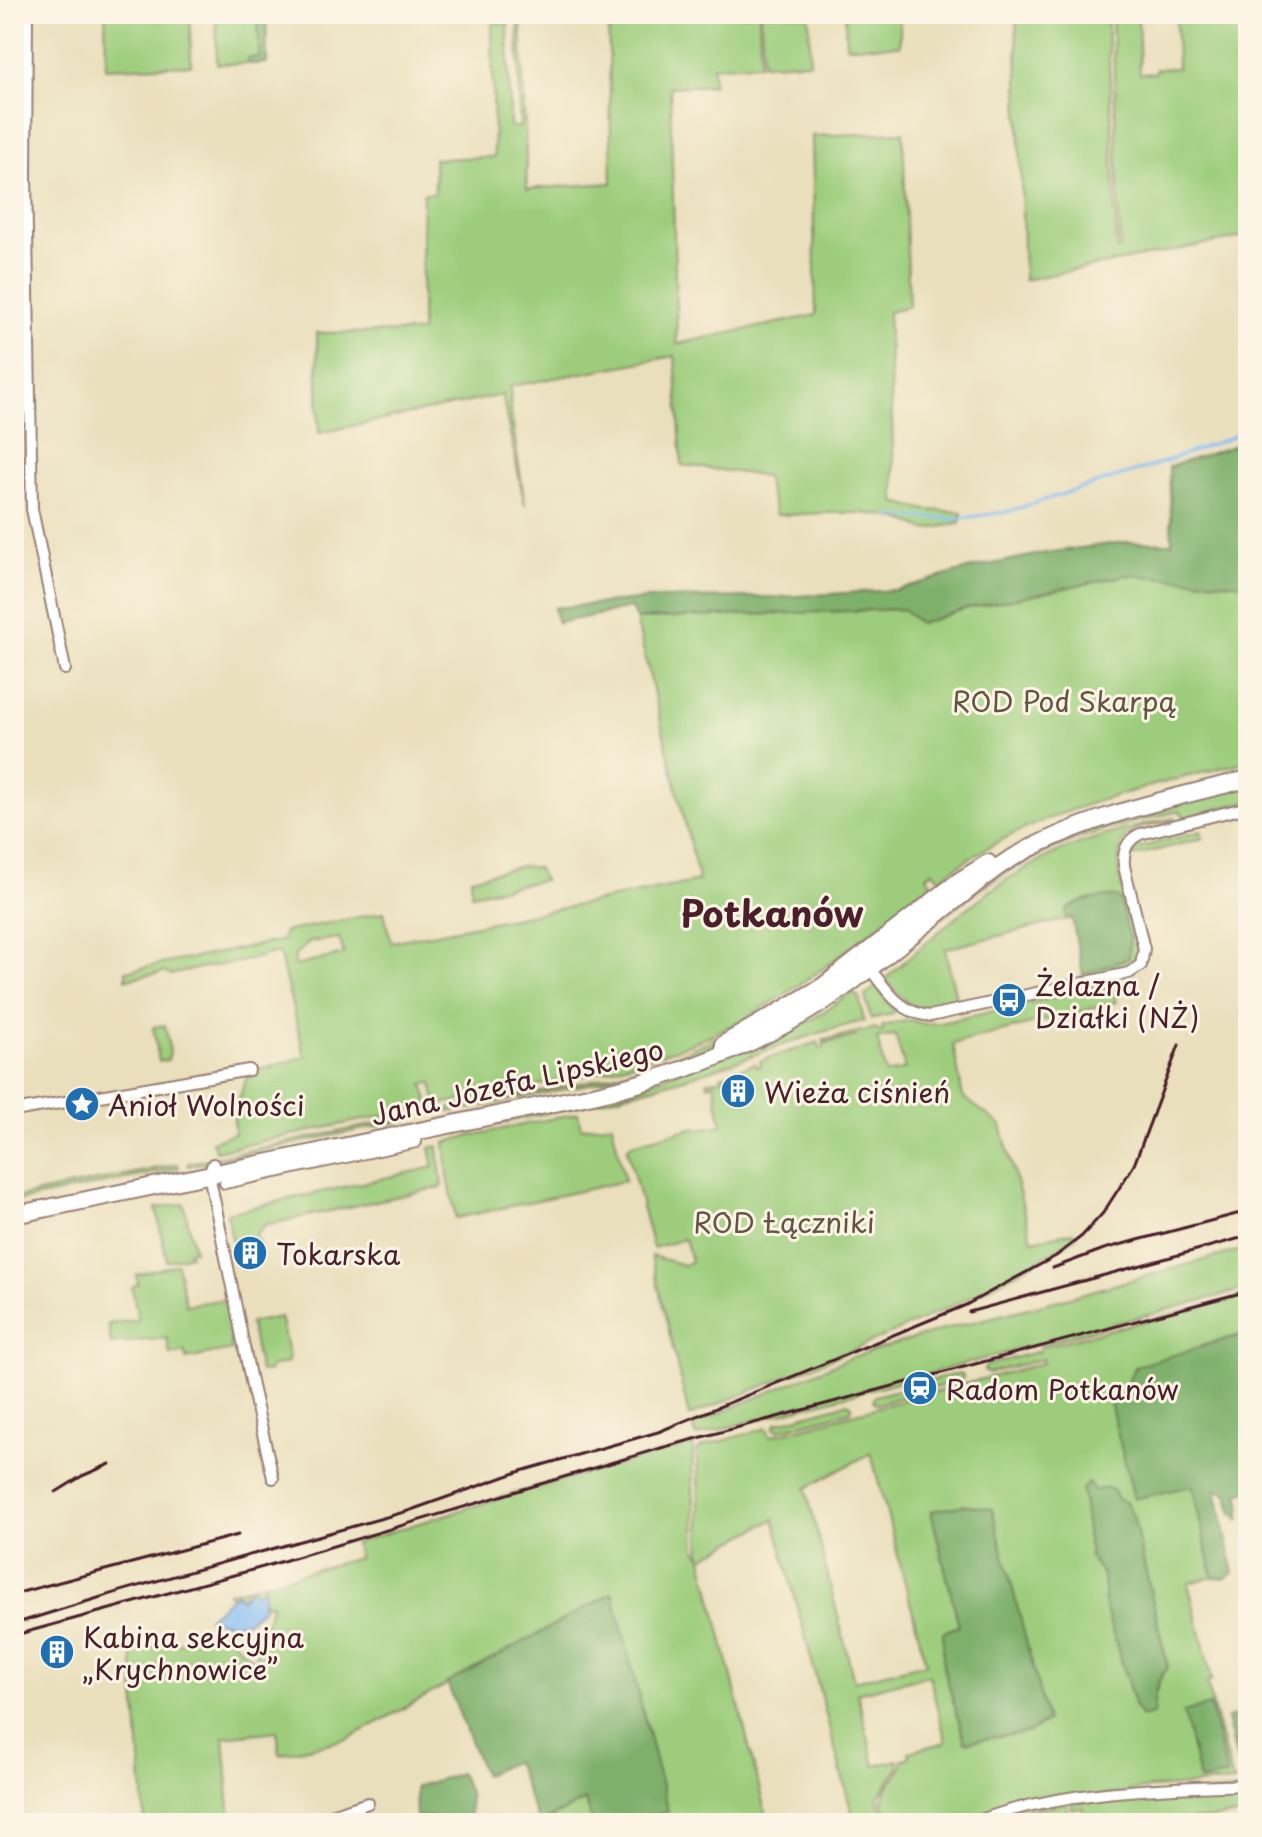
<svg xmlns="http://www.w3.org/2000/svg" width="1262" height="1837" font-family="'Playpen Sans',sans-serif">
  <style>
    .green { fill: #9dcd7c; stroke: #747654; stroke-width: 2; fill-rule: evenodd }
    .forest { fill: #7eb06c; stroke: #64684c; stroke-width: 2 }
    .water { fill: #83bdf4; stroke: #666e90; stroke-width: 2 }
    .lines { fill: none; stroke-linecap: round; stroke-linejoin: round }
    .stream { stroke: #83bdf4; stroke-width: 3 }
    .street-casing { stroke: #9a7f74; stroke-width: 14 }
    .primary-casing { stroke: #9a7f74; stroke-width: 20 }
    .street { stroke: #fff; stroke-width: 10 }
    .primary { stroke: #fff; stroke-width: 16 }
    .rail { stroke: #4a1f2b; stroke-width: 3 }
    .labels { text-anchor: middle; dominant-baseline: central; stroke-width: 6; stroke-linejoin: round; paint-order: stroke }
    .park-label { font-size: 28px; fill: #635343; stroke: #fcf5e5 }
    .poi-label { font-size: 28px; fill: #4a1f2b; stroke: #fcf5e5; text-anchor: start }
    .street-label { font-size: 28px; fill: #4a1f2b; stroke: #fcf5e5 }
    .district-label { font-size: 36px; font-weight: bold; fill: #4a1f2b; stroke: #fcf5e5 }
  </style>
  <rect width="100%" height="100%" fill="#fcf5e5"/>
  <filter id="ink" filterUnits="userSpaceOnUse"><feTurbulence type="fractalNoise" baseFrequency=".0125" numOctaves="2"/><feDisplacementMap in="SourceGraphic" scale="16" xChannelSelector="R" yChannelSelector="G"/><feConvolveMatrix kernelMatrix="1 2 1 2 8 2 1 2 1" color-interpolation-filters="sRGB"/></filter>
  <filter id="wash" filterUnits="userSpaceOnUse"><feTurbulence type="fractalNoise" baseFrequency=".006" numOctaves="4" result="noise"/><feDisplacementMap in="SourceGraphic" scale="32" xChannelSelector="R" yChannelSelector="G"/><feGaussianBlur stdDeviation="1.8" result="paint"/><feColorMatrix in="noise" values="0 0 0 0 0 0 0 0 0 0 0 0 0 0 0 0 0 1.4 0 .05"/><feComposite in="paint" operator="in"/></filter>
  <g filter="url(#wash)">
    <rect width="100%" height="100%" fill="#eadfbc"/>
    <!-- green -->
    <g class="green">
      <polygon points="105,14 190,14 191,65 106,68"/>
      <polygon points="216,14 266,14 267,63 217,64"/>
      <path d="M518,14H521L527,189L612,183L608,14H759L760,64L713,66V85L670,87L677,344L816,315L812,136L903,132L909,306L888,312L895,502L927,510L962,512L960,523L925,530C881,505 825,514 776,515L765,476L682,465L675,356L511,386L510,407L525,505L502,395L319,433L317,333L421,332L423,193H435L434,159L494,157L492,23L508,24L510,127H520Z"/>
      <polygon points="761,14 809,14 810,62 763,64"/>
      <polygon points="845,14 900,14 900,46 846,46"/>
      <polygon points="1016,14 1107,14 1117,251 1120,250 1112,14 1138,14 1140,74 1155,73 1156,69 1177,68 1176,14 1247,15 1248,236 1024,280"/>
      <polygon points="14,99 22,109 25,487 14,489"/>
      <path d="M1127,575L1248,584V761C1141,789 1029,810 940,879L933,871L927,876L932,884C868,934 806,987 734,1024C644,1070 540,1084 442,1104L436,1102L432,1083L423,1084L429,1104L424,1107L216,1151L212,1141L234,1133V1107C242,1096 243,1085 249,1072L305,1057L279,953C267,953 259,958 248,960C222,966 196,967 171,975L164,972L126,979V971L283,940V932L384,912L391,942L699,881L636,619L904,609L920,624L964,609ZM339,938L344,954L295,966V955L309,942Z"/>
      <path d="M1248,783V801L1184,818L1181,812H1175C1140,821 1103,828 1068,842C999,868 935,920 882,971L883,966L986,881L1067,835Z"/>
      <path d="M1174,818L1176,820C1161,824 1140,825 1128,835C1105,854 1132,924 1138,950L1134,963L1129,967L1084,979L1072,918L945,949L957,1002H963L964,1006C923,1014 911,1013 885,979C936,934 987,885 1051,855C1090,837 1132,828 1174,818Z"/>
      <polygon points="1201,831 1203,838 1132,857 1137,848"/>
      <polygon points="521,866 537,868 544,880 471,894 471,878"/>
      <path d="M837,972C796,997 755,1027 711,1046C629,1081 538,1094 451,1112L441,1110C514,1095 592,1085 662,1060C724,1038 780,1005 837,972Z"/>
      <path d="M1111,985L1117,1002L953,1044L963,1097L1001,1125L1032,1240L1073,1232L1077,1236C959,1314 820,1362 689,1416L651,1256L684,1265L691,1261L685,1239L653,1248L627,1149L632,1144L695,1127L700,1129L722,1125L714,1083L708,1085L707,1081L722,1079L721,1076L755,1063L756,1067L761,1066L760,1061L818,1042L820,1049L824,1048L823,1044L857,1036L824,1042L823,1040L876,1028L879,1032H883L882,1026L910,1020L924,1024L940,1023ZM895,1035L905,1069L886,1074L877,1039Z"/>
      <polygon points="877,986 894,1010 891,1014 871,1019 865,996"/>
      <path d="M852,992L859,997L864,1021C798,1036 737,1064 671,1082C597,1103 521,1119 445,1135L447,1130L627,1091L811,1020Z"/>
      <polygon points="165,1025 170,1052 168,1060 159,1061 153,1027"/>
      <polygon points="578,1113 581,1128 612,1124 625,1181 456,1218 448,1176 445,1143 460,1138"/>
      <polygon points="408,1117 408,1120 188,1166 188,1163"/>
      <polygon points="438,1146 442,1187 265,1225 256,1234 261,1254 257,1254 255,1247 243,1250 244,1257 235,1257 227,1213 434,1167 430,1148"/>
      <polygon points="178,1164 179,1168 14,1202 14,1198"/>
      <polygon points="184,1204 194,1250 188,1251 190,1255 167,1261 156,1208"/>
      <polygon points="1248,1248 1248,1288 696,1436 692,1425 849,1358 949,1328 1048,1303"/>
      <polygon points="177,1264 186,1305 227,1299 233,1341 230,1342 232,1350 186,1359 185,1352 170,1355 167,1338 111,1344 108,1324 138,1320 132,1287 138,1284 136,1275"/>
      <path d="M1248,1295V1333L1202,1345L1198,1350L1130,1376L1129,1390L1134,1498L1192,1485L1213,1577L1188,1583L1212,1680L1207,1683L1231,1775L1235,1782L1151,1788L983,1815L967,1823H889C887,1817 883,1809 883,1803C881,1784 903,1778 902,1760L910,1757L909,1752L946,1742L929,1675L857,1693L875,1766L898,1760V1769L878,1797L885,1823H771L773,1820L853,1817L774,1519L702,1558L768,1823H611L668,1811L613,1593L348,1739L280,1754L277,1731L224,1737L231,1823H145L132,1651L226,1634L254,1661L272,1603L264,1604V1588L256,1595L241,1598L236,1594L232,1597L228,1593L358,1558L355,1543L519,1492L694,1444L692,1467L696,1548L701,1556L697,1452L701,1447L767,1428L770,1436L1043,1363L1042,1359L989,1373L984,1370L987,1365L1040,1351V1347ZM871,1453L926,1663L854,1681L806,1488ZM1089,1483L1095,1492L1133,1516L1168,1667L1157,1681V1690L1142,1717L1135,1707L1105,1606L1103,1575L1090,1557L1082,1489ZM966,1505L1047,1720L1030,1732L965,1742L943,1666L959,1627L931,1511Z"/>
      <polygon points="280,1317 289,1358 287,1363 270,1367 270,1371 260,1372 250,1323"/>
      <polygon points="959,1373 963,1375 962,1380 877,1404 873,1401 875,1396"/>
      <polygon points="848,1403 852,1406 851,1411 778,1430 774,1428 776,1423"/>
      <polygon points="1248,1789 1248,1815 1154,1823 1015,1823 1013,1814 1067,1803 1068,1816 1083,1816 1083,1808 1072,1809 1071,1803"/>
      <polygon points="586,1800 593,1823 541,1823"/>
    </g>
    <!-- forest -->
    <g class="forest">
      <polygon points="258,14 266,14 267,63 248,64 248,58 259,57"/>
      <polygon points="1248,441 1248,584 1127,575 964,609 920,624 903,609 636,619 631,608 557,623 554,608 659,598 780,597 896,590 968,569 1045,553 1124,542 1172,543 1169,467"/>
      <path d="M1117,897L1120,900L1130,939L1129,958L1083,975L1072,918L1067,919L1066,911C1076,900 1102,896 1117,897Z"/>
      <polygon points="1248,1333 1248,1491 1239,1494 1241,1503 1239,1520 1232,1511 1228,1494 1216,1490 1234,1573 1225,1578 1213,1577 1192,1486 1134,1499 1109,1399 1129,1390 1130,1376 1136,1366"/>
      <path d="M1089,1483L1095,1491L1105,1487L1113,1490L1118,1499L1126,1502L1133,1516L1168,1668C1156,1680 1153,1697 1154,1714L1142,1717L1135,1707L1105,1606L1103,1575L1090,1557L1082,1489Z"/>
      <polygon points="966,1505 992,1509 1047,1721 1030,1732 965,1742 943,1666 943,1632 959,1626 931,1511"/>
      <polygon points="613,1593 668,1812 611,1823 593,1823 585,1800 539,1823 515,1761 484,1775 447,1683"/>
      <polygon points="1210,1705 1227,1776 1200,1781 1183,1712"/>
      <polygon points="1246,1713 1248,1777 1241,1778 1227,1718"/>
      <polygon points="460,1773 469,1792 470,1823 435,1823 434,1817 416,1817 415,1787"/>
    </g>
    <!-- water -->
    <path class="water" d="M264,1587L263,1608C244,1628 233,1626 208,1618L236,1593L241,1598L251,1589L256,1594Z"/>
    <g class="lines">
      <!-- stream -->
      <polyline class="stream" points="888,516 956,519 1006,512 1153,466 1248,431"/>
    </g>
  </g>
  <g filter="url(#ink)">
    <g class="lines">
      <!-- street casing -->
      <g class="street-casing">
        <g id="street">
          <polyline points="27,14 26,176 32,509 65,669"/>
          <path d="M868,966C885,988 899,1013 930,1016L1129,973L1141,965L1144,949L1124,866C1123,851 1126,841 1140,834L1248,807"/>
          <polyline points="14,1111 249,1070"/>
          <polyline points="213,1164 209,1174 252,1386 273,1478"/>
          <polyline points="225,1183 416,1142"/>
          <polyline points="14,1821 21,1823"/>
          <polyline points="307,1823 368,1803"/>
          <path d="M973,1823C1055,1790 1160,1788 1248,1785"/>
        </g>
      </g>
      <!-- primary casing -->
      <g class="primary-casing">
        <g id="primary">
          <polyline points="724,1044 822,987 959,881 988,863"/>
          <path d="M14,1215L593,1095C687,1074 775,1039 853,981C889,954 923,926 958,898C975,885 989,872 1007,861C1081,817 1165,800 1248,779"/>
        </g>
      </g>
      <!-- street -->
      <use href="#street" class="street"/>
      <!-- primary -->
      <use href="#primary" class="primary"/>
      <!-- rail -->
      <g class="rail">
        <polyline points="1053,1268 1104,1249 1248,1211"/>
        <polyline points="969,1312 1248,1236"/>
        <polyline points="56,1492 82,1476 110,1464"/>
        <polyline points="14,1594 238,1535"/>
        <polyline points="14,1624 124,1590 408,1511 521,1471 658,1432 966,1305 1056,1256 1082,1236 1103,1213 1134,1165 1179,1045"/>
        <polyline points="19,1634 263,1567 661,1448 1248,1291"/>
        <polyline points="1183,1823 1248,1818"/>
      </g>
    </g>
  </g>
  <!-- icons -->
  <defs>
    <g id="bus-disc" transform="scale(1.8)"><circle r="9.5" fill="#1f6fb2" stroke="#fcf5e5"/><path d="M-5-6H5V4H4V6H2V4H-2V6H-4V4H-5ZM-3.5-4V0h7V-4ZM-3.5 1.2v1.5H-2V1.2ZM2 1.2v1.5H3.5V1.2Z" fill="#fff"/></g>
    <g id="building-disc" transform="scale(1.8)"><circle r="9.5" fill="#1f6fb2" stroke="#fcf5e5"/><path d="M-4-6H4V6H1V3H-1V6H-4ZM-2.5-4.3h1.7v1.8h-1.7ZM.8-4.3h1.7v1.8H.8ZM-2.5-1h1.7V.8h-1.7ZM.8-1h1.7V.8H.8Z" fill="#fff"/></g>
    <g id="sight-disc" transform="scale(1.8)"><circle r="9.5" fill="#1f6fb2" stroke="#fcf5e5"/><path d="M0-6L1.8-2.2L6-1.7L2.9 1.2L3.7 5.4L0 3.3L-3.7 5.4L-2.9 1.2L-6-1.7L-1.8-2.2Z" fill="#fff"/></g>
    <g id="station-disc" transform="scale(1.8)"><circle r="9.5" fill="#1f6fb2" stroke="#fcf5e5"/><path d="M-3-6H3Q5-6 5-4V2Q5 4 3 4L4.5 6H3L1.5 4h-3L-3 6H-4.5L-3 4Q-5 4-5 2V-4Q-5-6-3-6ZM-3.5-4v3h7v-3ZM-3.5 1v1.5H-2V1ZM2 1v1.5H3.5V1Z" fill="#fff"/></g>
  </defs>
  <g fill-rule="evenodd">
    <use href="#bus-disc" x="1009" y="1000"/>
    <use href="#building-disc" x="738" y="1091"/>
    <use href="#sight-disc" x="82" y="1104"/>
    <use href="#building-disc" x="250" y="1253"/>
    <use href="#station-disc" x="920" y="1388"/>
    <use href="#building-disc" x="57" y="1652"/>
  </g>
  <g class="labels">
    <!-- park labels -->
    <g class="park-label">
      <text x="1064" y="700">ROD Pod Skarpą</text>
      <text x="784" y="1221">ROD Łączniki</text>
    </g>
    <!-- poi labels -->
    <g class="poi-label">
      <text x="1035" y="984">Żelazna /<tspan x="1035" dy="32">Działki (NŻ)</tspan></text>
      <text x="764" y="1091">Wieża ciśnień</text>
      <text x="108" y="1104">Anioł Wolności</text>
      <text x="276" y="1253">Tokarska</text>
      <text x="946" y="1388">Radom Potkanów</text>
      <text x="83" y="1636">Kabina sekcyjna<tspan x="83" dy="32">„Krychnowice”</tspan></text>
    </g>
    <!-- street labels -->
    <g class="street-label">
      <text transform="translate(517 1081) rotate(-13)">Jana Józefa Lipskiego</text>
    </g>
    <!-- district labels -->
    <g class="district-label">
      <text x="772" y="912">Potkanów</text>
    </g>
  </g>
  <!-- margin -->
  <rect width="1262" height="1837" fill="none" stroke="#fcf5e5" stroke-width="48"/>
</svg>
